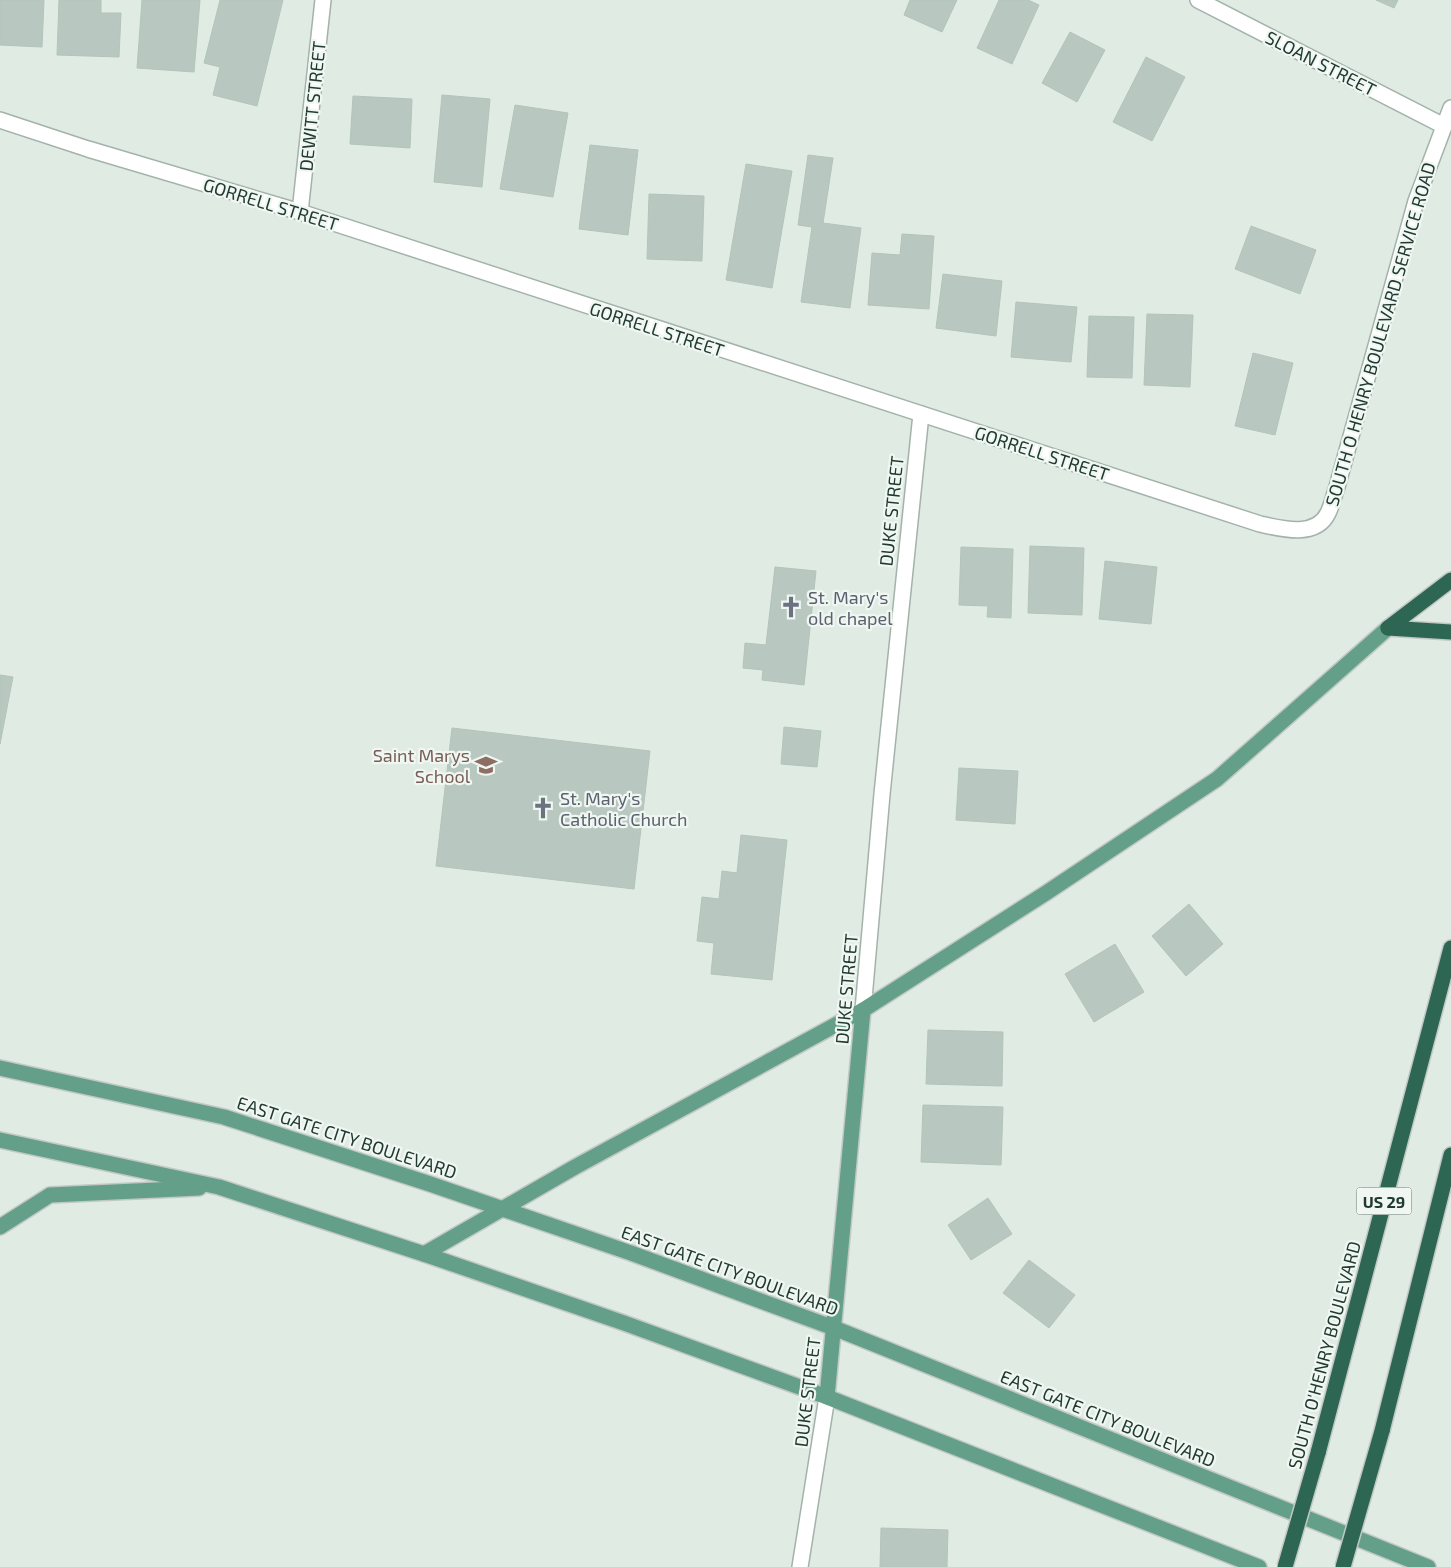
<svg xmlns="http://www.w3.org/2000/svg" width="1451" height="1567" font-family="'Exo 2',sans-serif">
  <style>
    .building { fill: #b8c8c0; stroke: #b2c4ba }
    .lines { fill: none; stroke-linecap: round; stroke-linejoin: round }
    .street-casing { stroke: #a3b3aa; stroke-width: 18 }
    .primary-casing { stroke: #c1c8c5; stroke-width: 18 }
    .highway-casing { stroke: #c1c8c5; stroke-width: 18 }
    .street { stroke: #fff; stroke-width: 15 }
    .primary { stroke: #64a089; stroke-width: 15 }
    .highway { stroke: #2d6753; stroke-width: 15 }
    .highway-bridge-casing { stroke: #c1c8c5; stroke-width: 18; stroke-linecap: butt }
    .highway-bridge { stroke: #2d6753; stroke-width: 15 }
    .labels { text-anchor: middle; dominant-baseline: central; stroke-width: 4.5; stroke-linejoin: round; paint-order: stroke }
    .shield { fill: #f0f7f3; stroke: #5f736a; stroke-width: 1 }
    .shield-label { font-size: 16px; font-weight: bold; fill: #213b30 }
    .street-label { font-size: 18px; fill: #213b30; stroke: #f0f7f3 }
    .worship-label { font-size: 18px; fill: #5b616d; stroke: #f0f7f3; text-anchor: start }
    .education-label { font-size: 18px; fill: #785e54; stroke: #f0f7f3; text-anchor: end }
  </style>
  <rect width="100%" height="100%" fill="#e0ebe4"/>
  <!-- building -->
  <g class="building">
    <polygon points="0,0 44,0 42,47 0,45"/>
    <polygon points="59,0 101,0 101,13 121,13 119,57 57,55"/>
    <polygon points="142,0 200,0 194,72 137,68"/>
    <polygon points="220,0 283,0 257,106 213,95 220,67 204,63"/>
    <polygon points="910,0 957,0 942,32 904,15"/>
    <polygon points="999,0 1028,0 1039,5 1012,64 977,48"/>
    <polygon points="1376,0 1398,0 1394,8"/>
    <polygon points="1070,32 1105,50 1077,102 1042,83"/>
    <polygon points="1146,57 1185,77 1152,141 1113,122"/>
    <polygon points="442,95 490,99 482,187 434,182"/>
    <polygon points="353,96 412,99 410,148 350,144"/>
    <polygon points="515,105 568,113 553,197 500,189"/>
    <polygon points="590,145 638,150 628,235 579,229"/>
    <polygon points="808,155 833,158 823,223 861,228 850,308 801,302 812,227 798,225"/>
    <polygon points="746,164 792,171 772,288 726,280"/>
    <polygon points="649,194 704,196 702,261 647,259"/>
    <polygon points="1251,226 1316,250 1300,294 1235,269"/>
    <polygon points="902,234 934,236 929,309 868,305 872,253 900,255"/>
    <polygon points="943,274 1002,281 996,336 936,328"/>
    <polygon points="1016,302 1077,307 1071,362 1011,357"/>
    <polygon points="1147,314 1193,315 1190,387 1144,385"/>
    <polygon points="1089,316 1134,317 1132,378 1087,377"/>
    <polygon points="1253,353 1293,363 1275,435 1235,426"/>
    <polygon points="1030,546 1084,548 1082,615 1028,613"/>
    <polygon points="961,547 1013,549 1011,618 987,617 988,606 959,605"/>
    <polygon points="1105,561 1157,567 1151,624 1099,619"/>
    <polygon points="775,567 816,571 804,685 762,680 763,670 743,668 745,643 766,645"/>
    <polygon points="0,675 13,677 0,744"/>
    <polygon points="784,727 821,731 817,767 781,764"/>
    <polygon points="452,728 650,751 634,889 436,866"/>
    <polygon points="959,768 1018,771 1015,824 956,820"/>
    <polygon points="741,835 787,840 772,980 711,974 714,943 697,941 702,897 719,899 722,871 737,873"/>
    <polygon points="1189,904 1223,944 1186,976 1152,936"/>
    <polygon points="1115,944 1144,992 1094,1022 1065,974"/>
    <polygon points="928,1030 1003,1032 1002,1086 926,1084"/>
    <polygon points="923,1105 1003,1107 1001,1165 921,1162"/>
    <polygon points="988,1198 1012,1234 971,1260 948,1225"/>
    <polygon points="1029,1260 1075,1295 1049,1328 1003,1293"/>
    <polygon points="881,1528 948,1530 947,1567 880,1567"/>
  </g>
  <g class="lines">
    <!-- street casing -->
    <g class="street-casing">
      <g id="street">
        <polyline points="1198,0 1444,126"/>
        <path d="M0,120L88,149L300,212L1260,524C1282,529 1316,538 1328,513C1332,505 1334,495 1337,487L1416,201L1451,108"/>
        <polyline points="300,212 323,0"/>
        <polyline points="863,1010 882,794 921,414"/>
        <polyline points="800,1567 827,1397"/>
      </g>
    </g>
    <!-- primary casing -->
    <g class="primary-casing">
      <g id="primary">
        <polyline points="0,1068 224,1117 430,1184 631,1253 834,1328 1428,1567"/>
        <polyline points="0,1140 219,1187 424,1254 624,1323 827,1397 1259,1567"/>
        <polyline points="0,1227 50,1195 199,1188"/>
        <polyline points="424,1254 575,1167 863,1010 1046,893 1217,779 1388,628"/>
        <polyline points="827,1397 863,1010"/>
      </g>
    </g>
    <!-- highway casing -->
    <g class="highway-casing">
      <g id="highway">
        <polyline points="1388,628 1451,580"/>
        <polyline points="1388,628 1451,632"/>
        <polyline points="1382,1431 1451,1155"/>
        <polyline points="1318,1453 1451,948"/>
      </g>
    </g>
    <!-- street -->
    <use href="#street" class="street"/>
    <!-- primary -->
    <use href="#primary" class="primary"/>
    <!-- highway -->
    <use href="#highway" class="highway"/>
    <!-- highway-bridge casing -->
    <g class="highway-bridge-casing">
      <g id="highway-bridge">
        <polyline points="1285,1567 1318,1453"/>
        <polyline points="1343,1567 1382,1431"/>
      </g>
    </g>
    <!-- highway-bridge -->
    <use href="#highway-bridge" class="highway-bridge"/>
  </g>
  <!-- icons -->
  <defs>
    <g id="church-bare" transform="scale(1.725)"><path d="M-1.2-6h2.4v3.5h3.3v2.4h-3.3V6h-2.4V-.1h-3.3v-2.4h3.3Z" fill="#6b7280" stroke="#f0f7f3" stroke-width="2.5" paint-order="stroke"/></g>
    <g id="school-bare" transform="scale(1.725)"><path d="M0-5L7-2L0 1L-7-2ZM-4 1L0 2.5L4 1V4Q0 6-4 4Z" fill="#8d6e63" stroke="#f0f7f3" stroke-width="2.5" paint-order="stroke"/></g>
  </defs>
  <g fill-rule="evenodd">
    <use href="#church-bare" x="791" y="607"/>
    <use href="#school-bare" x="486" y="765"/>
    <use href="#church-bare" x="543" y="808"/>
  </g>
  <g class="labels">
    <!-- shield labels -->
    <rect class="shield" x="1356.5" y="1187.5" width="55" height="27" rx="4"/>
    <g class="shield-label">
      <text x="1384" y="1201">US 29</text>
    </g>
    <!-- street labels -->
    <g class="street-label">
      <text transform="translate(1321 63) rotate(27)">SLOAN STREET</text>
      <text transform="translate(312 106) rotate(-84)">DEWITT STREET</text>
      <text transform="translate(271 204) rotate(17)">GORRELL STREET</text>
      <text transform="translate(657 329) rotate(18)">GORRELL STREET</text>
      <text transform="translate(1380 334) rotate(-74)">SOUTH O HENRY BOULEVARD SERVICE ROAD</text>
      <text transform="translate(1042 453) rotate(18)">GORRELL STREET</text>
      <text transform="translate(891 511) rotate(-84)">DUKE STREET</text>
      <text transform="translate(846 989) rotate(-85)">DUKE STREET</text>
      <text transform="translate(347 1137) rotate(18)">EAST GATE CITY BOULEVARD</text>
      <text transform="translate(730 1270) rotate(20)">EAST GATE CITY BOULEVARD</text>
      <text transform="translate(1324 1355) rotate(-75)">SOUTH O'HENRY BOULEVARD</text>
      <text transform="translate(807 1392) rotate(-83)">DUKE STREET</text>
      <text transform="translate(1108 1418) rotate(22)">EAST GATE CITY BOULEVARD</text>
    </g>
    <!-- worship labels -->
    <g class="worship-label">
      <text x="808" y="597">St. Mary's<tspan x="808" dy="21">old chapel</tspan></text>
      <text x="560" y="798">St. Mary's<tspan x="560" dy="21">Catholic Church</tspan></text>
    </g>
    <!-- education labels -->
    <g class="education-label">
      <text x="470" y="755">Saint Marys<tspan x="470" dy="21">School</tspan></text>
    </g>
  </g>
</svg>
